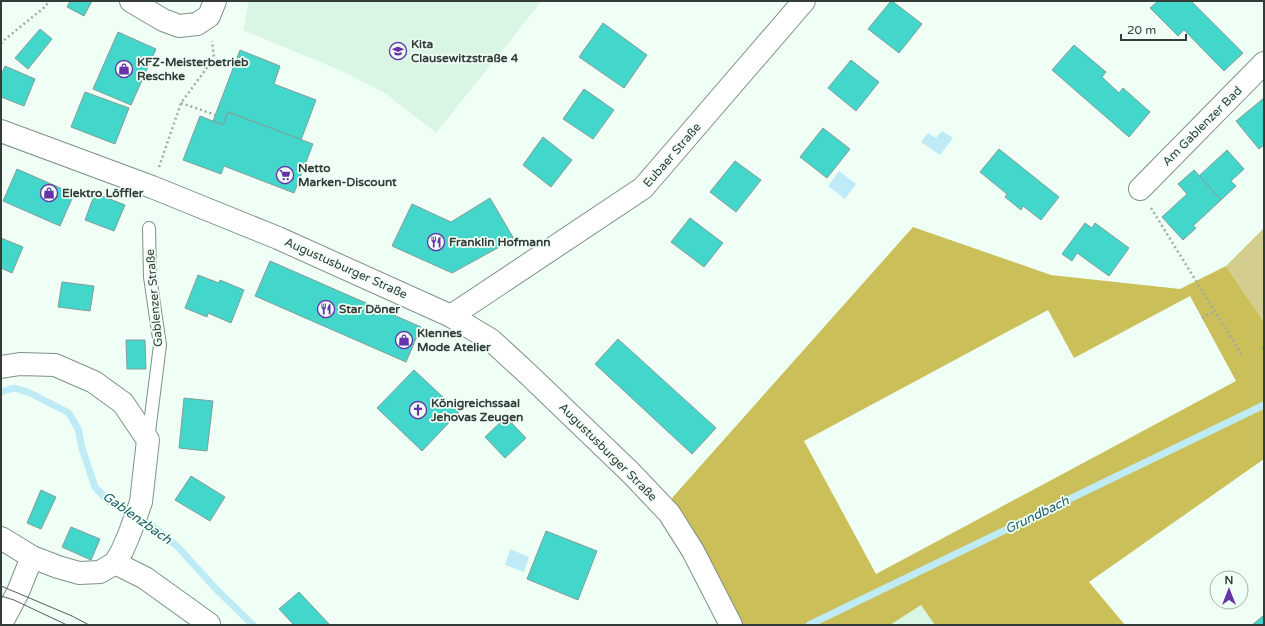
<svg xmlns="http://www.w3.org/2000/svg" width="1265" height="626" font-family="'Varela Round',sans-serif">
  <style>
    .built { fill: #d9f5e4 }
    .green { fill: #d4ce8e }
    .forest { fill: #cbbf5a; fill-rule: evenodd }
    .water { fill: #beebf6 }
    .lines { fill: none; stroke-linecap: round; stroke-linejoin: round }
    .stream { stroke: #beebf6; stroke-width: 7 }
    .building { fill: #43d6ca; stroke: #859c99 }
    .service-casing { stroke: #7f9186; stroke-width: 14 }
    .minor-casing { stroke: #7f9186; stroke-width: 24 }
    .tertiary-casing { stroke: #7f9186; stroke-width: 24 }
    .secondary-casing { stroke: #7f9186; stroke-width: 24 }
    .path { stroke: #9faca4; stroke-width: 2.5; stroke-dasharray: 2 3; stroke-linecap: butt }
    .service { stroke: #fff; stroke-width: 12 }
    .minor { stroke: #fff; stroke-width: 22 }
    .tertiary { stroke: #fff; stroke-width: 22 }
    .secondary { stroke: #fff; stroke-width: 22 }
    .tram { stroke: #545d58; stroke-width: 1 }
    .labels { text-anchor: middle; dominant-baseline: central; stroke-width: 3.5; stroke-linejoin: round; paint-order: stroke }
    .poi-label { font-size: 12px; font-weight: bold; fill: #343c37; stroke: #effff5; text-anchor: start }
    .street-label { font-size: 12px; fill: #343c37; stroke: #effff5 }
    .water-label { font-size: 13px; font-style: italic; fill: #255d69; stroke: #effff5 }
  </style>
  <rect width="100%" height="100%" fill="#effff5"/>
  <!-- built -->
  <g class="built">
    <polygon points="249,1 542,1 436,133 385,93 344,72 243,30"/>
    <polygon points="921,605 935,625 890,625"/>
  </g>
  <!-- green -->
  <polygon class="green" points="1264,228 1264,322 1226,266"/>
  <!-- forest -->
  <path class="forest" d="M913,227L1051,275L1180,289L1226,266L1264,322V459L1089,582L1125,625H935L921,605L890,625H734L672,498ZM1190,296L1236,381L876,574L804,441L1048,310L1074,358Z"/>
  <!-- water -->
  <g class="water">
    <polygon points="942,131 953,138 940,155 921,142 928,133 936,138"/>
    <polygon points="839,171 856,184 845,199 828,186"/>
    <polygon points="510,549 529,557 524,572 505,565"/>
  </g>
  <g class="lines">
    <!-- stream -->
    <g class="stream">
      <polyline points="1,392 14,388 30,393 69,413 78,429 82,448 95,487 109,502 151,525 178,547 216,589 253,625"/>
      <polyline points="809,625 1264,405"/>
    </g>
  </g>
  <!-- building -->
  <g class="building">
    <polygon points="70,1 92,1 84,16 67,7"/>
    <polygon points="891,1 892,1 922,24 899,53 868,29"/>
    <polygon points="1158,1 1191,1 1243,53 1224,71 1184,30 1178,36 1150,8"/>
    <polygon points="603,23 647,55 624,88 579,57"/>
    <polygon points="40,29 52,39 28,69 15,58"/>
    <polygon points="118,32 156,49 131,105 93,89"/>
    <polygon points="1074,45 1106,72 1102,77 1119,93 1123,88 1150,112 1129,137 1052,70"/>
    <polygon points="240,50 280,66 274,84 316,100 301,140 228,112 223,125 213,121"/>
    <polygon points="851,60 879,82 856,111 828,88"/>
    <polygon points="5,66 35,79 24,106 1,97 1,75"/>
    <polygon points="584,89 614,110 593,139 563,119"/>
    <polygon points="85,92 129,108 115,144 71,127"/>
    <polygon points="1264,98 1264,145 1259,149 1236,121"/>
    <polygon points="228,112 313,144 294,193 224,166 221,174 183,160 200,116 223,125"/>
    <polygon points="823,128 850,149 827,178 800,157"/>
    <polygon points="543,137 572,160 551,187 523,165"/>
    <polygon points="999,149 1059,197 1041,220 1023,206 1021,210 1005,197 1007,194 980,172"/>
    <polygon points="1227,150 1244,169 1231,181 1236,186 1221,200 1199,176"/>
    <polygon points="735,161 761,180 736,212 710,192"/>
    <polygon points="17,169 74,194 60,226 3,201"/>
    <polygon points="1194,170 1221,200 1193,226 1196,228 1183,240 1162,217 1187,194 1178,184"/>
    <polygon points="95,193 125,205 114,231 85,220"/>
    <polygon points="490,198 514,239 452,273 392,246 412,204 451,222"/>
    <polygon points="690,218 723,243 704,267 671,242"/>
    <polygon points="1085,223 1092,228 1095,223 1129,248 1109,276 1077,253 1072,261 1062,254"/>
    <polygon points="1,238 23,247 12,273 1,268"/>
    <polygon points="270,261 421,327 406,362 255,296"/>
    <polygon points="198,275 219,283 220,280 244,290 231,323 208,313 207,317 185,308"/>
    <polygon points="62,282 94,286 90,311 58,307"/>
    <polygon points="618,339 716,428 692,454 595,364"/>
    <polygon points="126,340 145,340 146,369 127,369"/>
    <polygon points="414,370 459,412 422,451 377,408"/>
    <polygon points="184,398 213,401 207,451 179,448"/>
    <polygon points="506,417 526,438 505,458 485,437"/>
    <polygon points="191,476 225,497 210,521 175,500"/>
    <polygon points="41,490 56,497 41,529 27,523"/>
    <polygon points="71,527 100,539 91,560 62,547"/>
    <polygon points="546,531 597,551 578,600 527,579"/>
    <polygon points="299,592 330,625 294,625 279,609"/>
    <polygon points="1264,615 1264,625 1252,625"/>
  </g>
  <g class="lines">
    <!-- service casing -->
    <g class="service-casing">
      <polyline id="service" points="148,440 160,345 150,277 149,228"/>
    </g>
    <!-- minor casing -->
    <g class="minor-casing">
      <g id="minor">
        <polyline points="131,1 163,20 179,26 197,24 209,16 215,1"/>
        <polyline points="1140,189 1264,63"/>
        <polyline points="1,367 20,364 55,365 94,382 123,403 148,440 141,502 129,535 122,551 115,563 100,572 79,573 58,567 32,557 1,538"/>
        <polyline points="115,563 145,578 209,624"/>
        <polyline points="1,624 18,592 32,557"/>
      </g>
    </g>
    <!-- tertiary casing -->
    <g class="tertiary-casing">
      <polyline id="tertiary" points="451,316 643,188 804,1"/>
    </g>
    <!-- secondary casing -->
    <g class="secondary-casing">
      <polyline id="secondary" points="1,131 152,187 278,238 451,316 491,340 529,375 631,473 669,513 693,551 731,625"/>
    </g>
    <!-- path -->
    <g class="path">
      <polyline points="1,44 3,41 46,6 49,1"/>
      <polyline points="181,103 216,115"/>
      <polyline points="159,167 181,103 214,58 212,41"/>
      <polyline points="1151,208 1243,357"/>
      <polyline points="1202,318 1215,311"/>
      <polyline points="1261,348 1264,346"/>
    </g>
    <!-- service -->
    <use href="#service" class="service"/>
    <!-- minor -->
    <use href="#minor" class="minor"/>
    <!-- tertiary -->
    <use href="#tertiary" class="tertiary"/>
    <!-- secondary -->
    <use href="#secondary" class="secondary"/>
    <!-- tram -->
    <g class="tram">
      <polyline points="1,586 72,616 89,625"/>
      <polyline points="1,596 14,600 67,625"/>
    </g>
  </g>
  <!-- icons -->
  <defs>
    <g id="school-ring" transform="scale(0.9)"><circle r="9.5" fill="#effff5" stroke="#63a" stroke-width="1.5"/><path d="M0-5L7-2L0 1L-7-2ZM-4 1L0 2.5L4 1V4Q0 6-4 4Z" fill="#63a"/></g>
    <g id="shop-ring" transform="scale(0.9)"><circle r="9.5" fill="#effff5" stroke="#63a" stroke-width="1.5"/><path d="M-5-2.5h2.3a2.7 3.5 0 0 1 5.4 0H5L5.5 6h-11ZM-1.5-2.5h3a1.5 2.3 0 0 0-3 0Z" fill="#63a"/></g>
    <g id="supermarket-ring" transform="scale(0.9)"><circle r="9.5" fill="#effff5" stroke="#63a" stroke-width="1.5"/><path d="M-6-5.5h2.5l.6 2H6L4.5 2H-2.5L-4.4-4H-6ZM-1.5 3.2a1.3 1.3 0 1 0 .1 0ZM3 3.2a1.3 1.3 0 1 0 .1 0Z" fill="#63a"/></g>
    <g id="restaurant-ring" transform="scale(0.9)"><circle r="9.5" fill="#effff5" stroke="#63a" stroke-width="1.5"/><path d="M-5-6h1v4h1v-4h1v4h1v-4h1v5L-1.5 .5V6h-2V.5L-5-1ZM5-6V6H3V1.5H1.5Q1.5-4 5-6Z" fill="#63a"/></g>
    <g id="church-ring" transform="scale(0.9)"><circle r="9.5" fill="#effff5" stroke="#63a" stroke-width="1.5"/><path d="M-1.2-6h2.4v3.5h3.3v2.4h-3.3V6h-2.4V-.1h-3.3v-2.4h3.3Z" fill="#63a"/></g>
  </defs>
  <g fill-rule="evenodd">
    <use href="#school-ring" x="398" y="51"/>
    <use href="#shop-ring" x="124" y="69"/>
    <use href="#supermarket-ring" x="285" y="175"/>
    <use href="#shop-ring" x="49" y="193"/>
    <use href="#restaurant-ring" x="436" y="242"/>
    <use href="#restaurant-ring" x="326" y="309"/>
    <use href="#shop-ring" x="404" y="340"/>
    <use href="#church-ring" x="418" y="410"/>
  </g>
  <g class="labels">
    <!-- poi labels -->
    <g class="poi-label">
      <text x="411" y="44">Kita<tspan x="411" dy="14">Clausewitzstraße 4</tspan></text>
      <text x="137" y="62">KFZ-Meisterbetrieb<tspan x="137" dy="14">Reschke</tspan></text>
      <text x="298" y="168">Netto<tspan x="298" dy="14">Marken-Discount</tspan></text>
      <text x="62" y="193">Elektro Löffler</text>
      <text x="449" y="242">Franklin Hofmann</text>
      <text x="339" y="309">Star Döner</text>
      <text x="417" y="333">Klennes<tspan x="417" dy="14">Mode Atelier</tspan></text>
      <text x="431" y="403">Königreichssaal<tspan x="431" dy="14">Jehovas Zeugen</tspan></text>
    </g>
    <!-- street labels -->
    <g class="street-label">
      <text transform="translate(1202 126) rotate(-45)">Am Gablenzer Bad</text>
      <text transform="translate(672 155) rotate(-49)">Eubaer Straße</text>
      <text transform="translate(346 268) rotate(24)">Augustusburger Straße</text>
      <text transform="translate(154 298) rotate(-95)">Gablenzer Straße</text>
      <text transform="translate(608 452) rotate(45)">Augustusburger Straße</text>
    </g>
    <!-- water labels -->
    <g class="water-label">
      <text transform="translate(1037 515) rotate(-26)">Grundbach</text>
      <text transform="translate(137 518) rotate(35)">Gablenzbach</text>
    </g>
  </g>
  <!-- border -->
  <rect width="1265" height="626" fill="none" stroke="#343c37" stroke-width="4"/>
  <!-- north arrow -->
  <g transform="translate(1229 590)"><circle r="19" fill="#effff5" stroke="#a4b1a9"/>
  <path d="M0-3L7 15L0 10L-7 15Z" fill="#6633aa"/>
  <text y="-6" font-size="11" font-weight="bold" text-anchor="middle" fill="#343c37">N</text>
  </g>
  <!-- scale -->
  <path d="M1121 34v6h65v-6" fill="none" stroke="#343c37" stroke-width="2"/>
  <text x="1127" y="34" font-size="12" fill="#343c37" stroke="#effff5" stroke-width="3" paint-order="stroke">20 m</text>
</svg>
